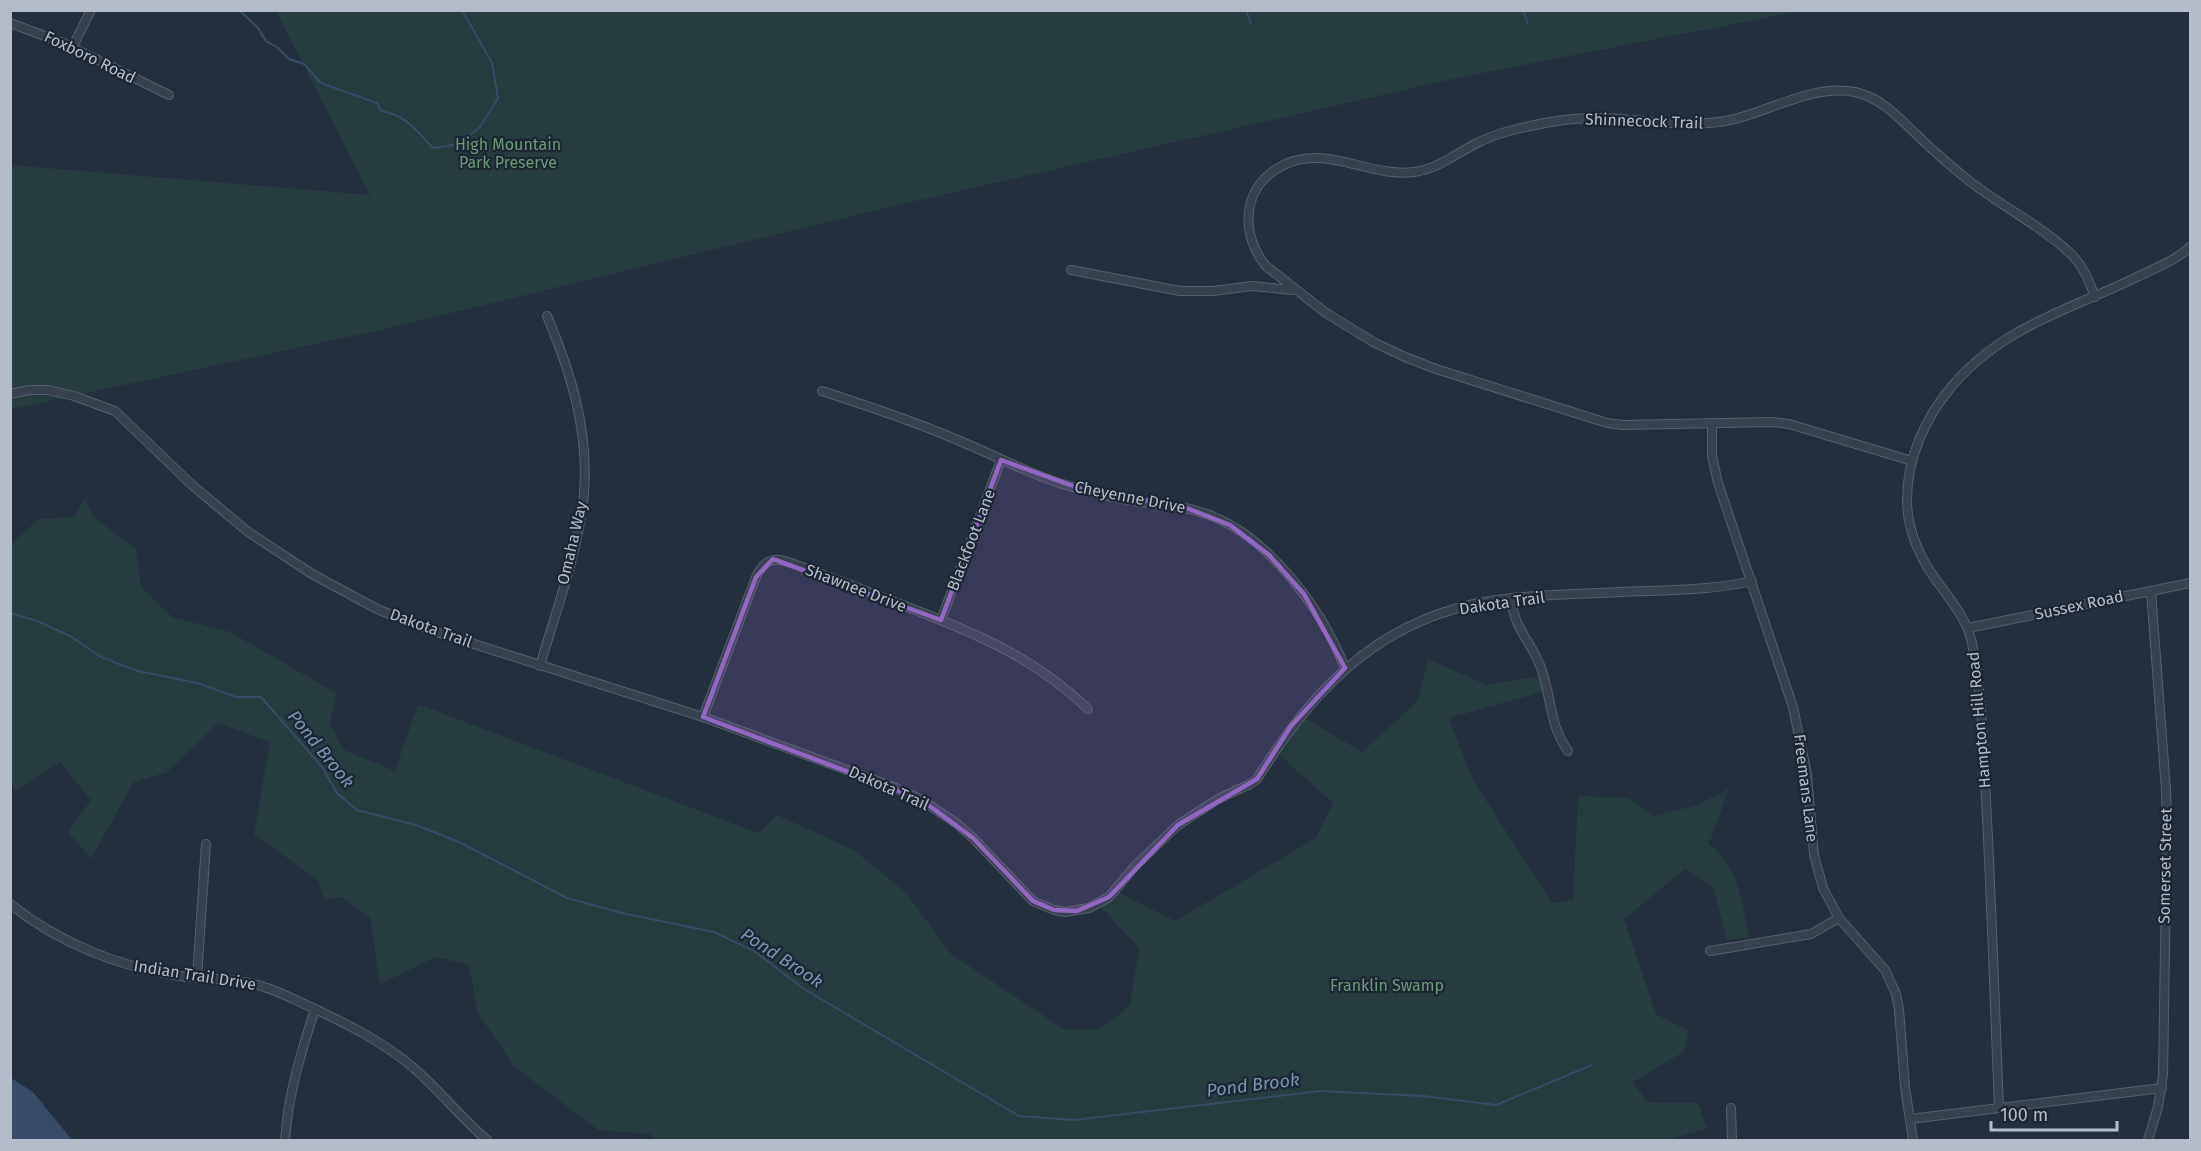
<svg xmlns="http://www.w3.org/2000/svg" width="2201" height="1151" font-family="'Fira Sans',sans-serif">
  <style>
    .green { fill: #263c3f }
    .water { fill: #394c67 }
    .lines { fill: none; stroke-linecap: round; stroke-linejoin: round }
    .stream { stroke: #394c67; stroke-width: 2 }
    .street-casing { stroke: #565f6c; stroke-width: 10 }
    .street { stroke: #38414e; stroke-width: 8 }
    .marked { fill: #9266c3; fill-opacity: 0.2; stroke: #9266c3; stroke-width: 4.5; stroke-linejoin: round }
    .labels { text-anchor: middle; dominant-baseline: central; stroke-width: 4.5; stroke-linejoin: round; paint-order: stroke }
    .street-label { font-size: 16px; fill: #b4bcc9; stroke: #1d2633 }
    .park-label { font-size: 16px; fill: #6b9a76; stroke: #1d2633 }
    .water-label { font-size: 18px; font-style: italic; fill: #7c92b1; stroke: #1d2633 }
  </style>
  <rect width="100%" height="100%" fill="#242f3e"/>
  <!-- green -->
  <g class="green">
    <polygon points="276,11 1801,11 1461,77 902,204 376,331 11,409 10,165 370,195"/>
    <path d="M85,497L93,517L136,549L141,587L172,617L230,632L336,693L330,723L344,750L395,771L418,704L758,833L777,815L854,850L906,893L951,954L1065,1030L1099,1029L1116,1018L1130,1005L1139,948L1097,903L1110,888L1175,921L1316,838L1333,803L1273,749L1296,713L1362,752L1417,702L1428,659L1487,685L1541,676L1545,691L1449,718L1473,780L1552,903L1573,900L1578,796L1629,798L1653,816L1694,806L1729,789L1709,844C1741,871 1741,900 1749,938L1727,940L1713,887L1685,869L1624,919L1656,1014L1688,1031L1685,1051L1633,1082L1647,1102L1698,1103L1707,1129L1665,1140H655L651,1134L598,1130L514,1066L478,1013L469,965L436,957L380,984L370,917L341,897L324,900L318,880L254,834L270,742L218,723L167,772L133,783L91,859L68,832L91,800L60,762L15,791L10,775V545L39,519L75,517Z"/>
  </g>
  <!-- water -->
  <polygon class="water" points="11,1078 33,1092 72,1140 11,1140"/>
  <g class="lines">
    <!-- stream -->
    <g class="stream">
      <path d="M239,10L258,28L266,41L278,48L289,59L304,64L321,83L377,103L381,111C408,116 415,130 433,148L459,144L480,127L498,98L492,63L462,10"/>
      <polyline points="1246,10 1251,24"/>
      <polyline points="1523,10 1528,24"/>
      <polyline points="10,613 37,621 70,636 101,657 138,671 197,683 236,697 261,697 322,767 337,793 357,810 416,825 459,842 567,898 622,913 714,932 754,951 804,989 1019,1116 1074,1120 1320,1091 1423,1096 1496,1105 1592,1065"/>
    </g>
    <!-- street casing -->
    <g class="street-casing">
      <g id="street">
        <polyline points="10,23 63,43 169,95"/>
        <polyline points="72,48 91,10"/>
        <polyline points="1071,270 1180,291 1213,291 1252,286 1292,290"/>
        <path d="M822,391C867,406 912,420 955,439C990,453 1023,471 1059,483C1088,492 1118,499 1148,503C1164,506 1181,506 1197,511C1264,529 1321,607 1345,668"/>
        <path d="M10,394L29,390H48L74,396L115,411L192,485L247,531L312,574L377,609L430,630L703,717L896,788L920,799L956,823L973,838L1033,901L1054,910L1065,912L1089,908L1109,897L1135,866L1178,825L1218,799L1250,784L1257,779C1310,694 1372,626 1474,604C1522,594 1572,595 1620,592C1664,590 1709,591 1752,581"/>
        <polyline points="1712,423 1712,456 1718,483 1793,707 1807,775 1814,855 1823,888 1839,918 1885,970 1896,994 1899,1009 1905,1087 1913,1140"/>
        <path d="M1912,461L1789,424L1772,422L1623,425L1607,423L1436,369L1405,357L1375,343L1326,313L1266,266C1241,236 1241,190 1278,168C1323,141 1367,178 1414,172C1437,169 1454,155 1475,144C1487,138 1500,133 1513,130C1542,123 1571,117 1600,118C1642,119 1683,128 1725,121C1766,114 1812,83 1855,92C1882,98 1899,118 1918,136C1934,152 1951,166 1968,180C2001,206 2040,225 2070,253C2083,265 2089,281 2095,297"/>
        <path d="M1511,598C1515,633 1533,642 1542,671C1552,700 1549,724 1568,751"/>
        <polyline points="941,620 1001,460"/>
        <polyline points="1968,628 2190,583"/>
        <path d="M540,666C556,611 579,549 584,493C589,431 571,373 547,316"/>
        <path d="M703,717L756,577C763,562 772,556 788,562C827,576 866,591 905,606C973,632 1034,657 1088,709"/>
        <path d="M10,904C59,943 119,967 180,976C210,980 241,978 270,989C284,994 297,1001 311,1007C349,1025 384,1042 416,1070C441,1092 462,1119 487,1140"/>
        <polyline points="1710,951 1811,934 1839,918"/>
        <polyline points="197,977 206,844"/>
        <polyline points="1731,1108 1732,1140"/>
        <path d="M1999,1108C1995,1012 1992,915 1987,819C1984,762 1983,704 1973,648C1968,616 1945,595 1928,568C1916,548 1907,523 1907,500C1907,458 1925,418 1952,386C2003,326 2069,310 2137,277C2155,268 2175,261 2190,247"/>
        <polyline points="1910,1119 2162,1088"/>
        <path d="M285,1140C288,1094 301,1053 315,1009"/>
        <polyline points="2148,1140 2158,1107 2163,1075 2167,824 2166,790 2151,591"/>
      </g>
    </g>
    <!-- street -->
    <use href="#street" class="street"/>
  </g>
  <!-- marked area -->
  <path class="marked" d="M1001,460L1087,491L1184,507L1230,525L1269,555L1304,594L1345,668L1291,726L1257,779L1178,825L1109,897L1077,911L1054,910L1033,901L973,838L920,799L703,717L756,577L773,559L941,620Z"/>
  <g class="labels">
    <!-- street labels -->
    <g class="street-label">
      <text transform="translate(90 57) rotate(26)">Foxboro Road</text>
      <text transform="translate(1644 121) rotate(2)">Shinnecock Trail</text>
      <text transform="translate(1130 497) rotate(11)">Cheyenne Drive</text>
      <text transform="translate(971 540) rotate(-69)">Blackfoot Lane</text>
      <text transform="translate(572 543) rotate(-77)">Omaha Way</text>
      <text transform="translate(856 588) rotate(21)">Shawnee Drive</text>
      <text transform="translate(1502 603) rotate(-8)">Dakota Trail</text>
      <text transform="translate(2079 605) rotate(-12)">Sussex Road</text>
      <text transform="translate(431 628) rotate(20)">Dakota Trail</text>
      <text transform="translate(1979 720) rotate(-95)">Hampton Hill Road</text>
      <text transform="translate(889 788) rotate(24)">Dakota Trail</text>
      <text transform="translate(1806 788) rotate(83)">Freemans Lane</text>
      <text transform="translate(2165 866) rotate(-89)">Somerset Street</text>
      <text transform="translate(195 975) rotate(9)">Indian Trail Drive</text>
    </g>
    <!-- park labels -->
    <g class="park-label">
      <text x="508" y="144">High Mountain<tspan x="508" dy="18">Park Preserve</tspan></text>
      <text x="1387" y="985">Franklin Swamp</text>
    </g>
    <!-- water labels -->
    <g class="water-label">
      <text transform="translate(321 749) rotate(51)">Pond Brook</text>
      <text transform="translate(782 958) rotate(33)">Pond Brook</text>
      <text transform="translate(1253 1085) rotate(-7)">Pond Brook</text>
    </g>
  </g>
  <!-- border -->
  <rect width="2201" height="1151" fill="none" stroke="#b4bcc9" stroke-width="24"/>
  <!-- scale -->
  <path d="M1991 1121v9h126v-9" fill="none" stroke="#b4bcc9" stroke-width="3"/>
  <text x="2000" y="1121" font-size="18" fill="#b4bcc9" stroke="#1d2633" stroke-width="4.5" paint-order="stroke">100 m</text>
</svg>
